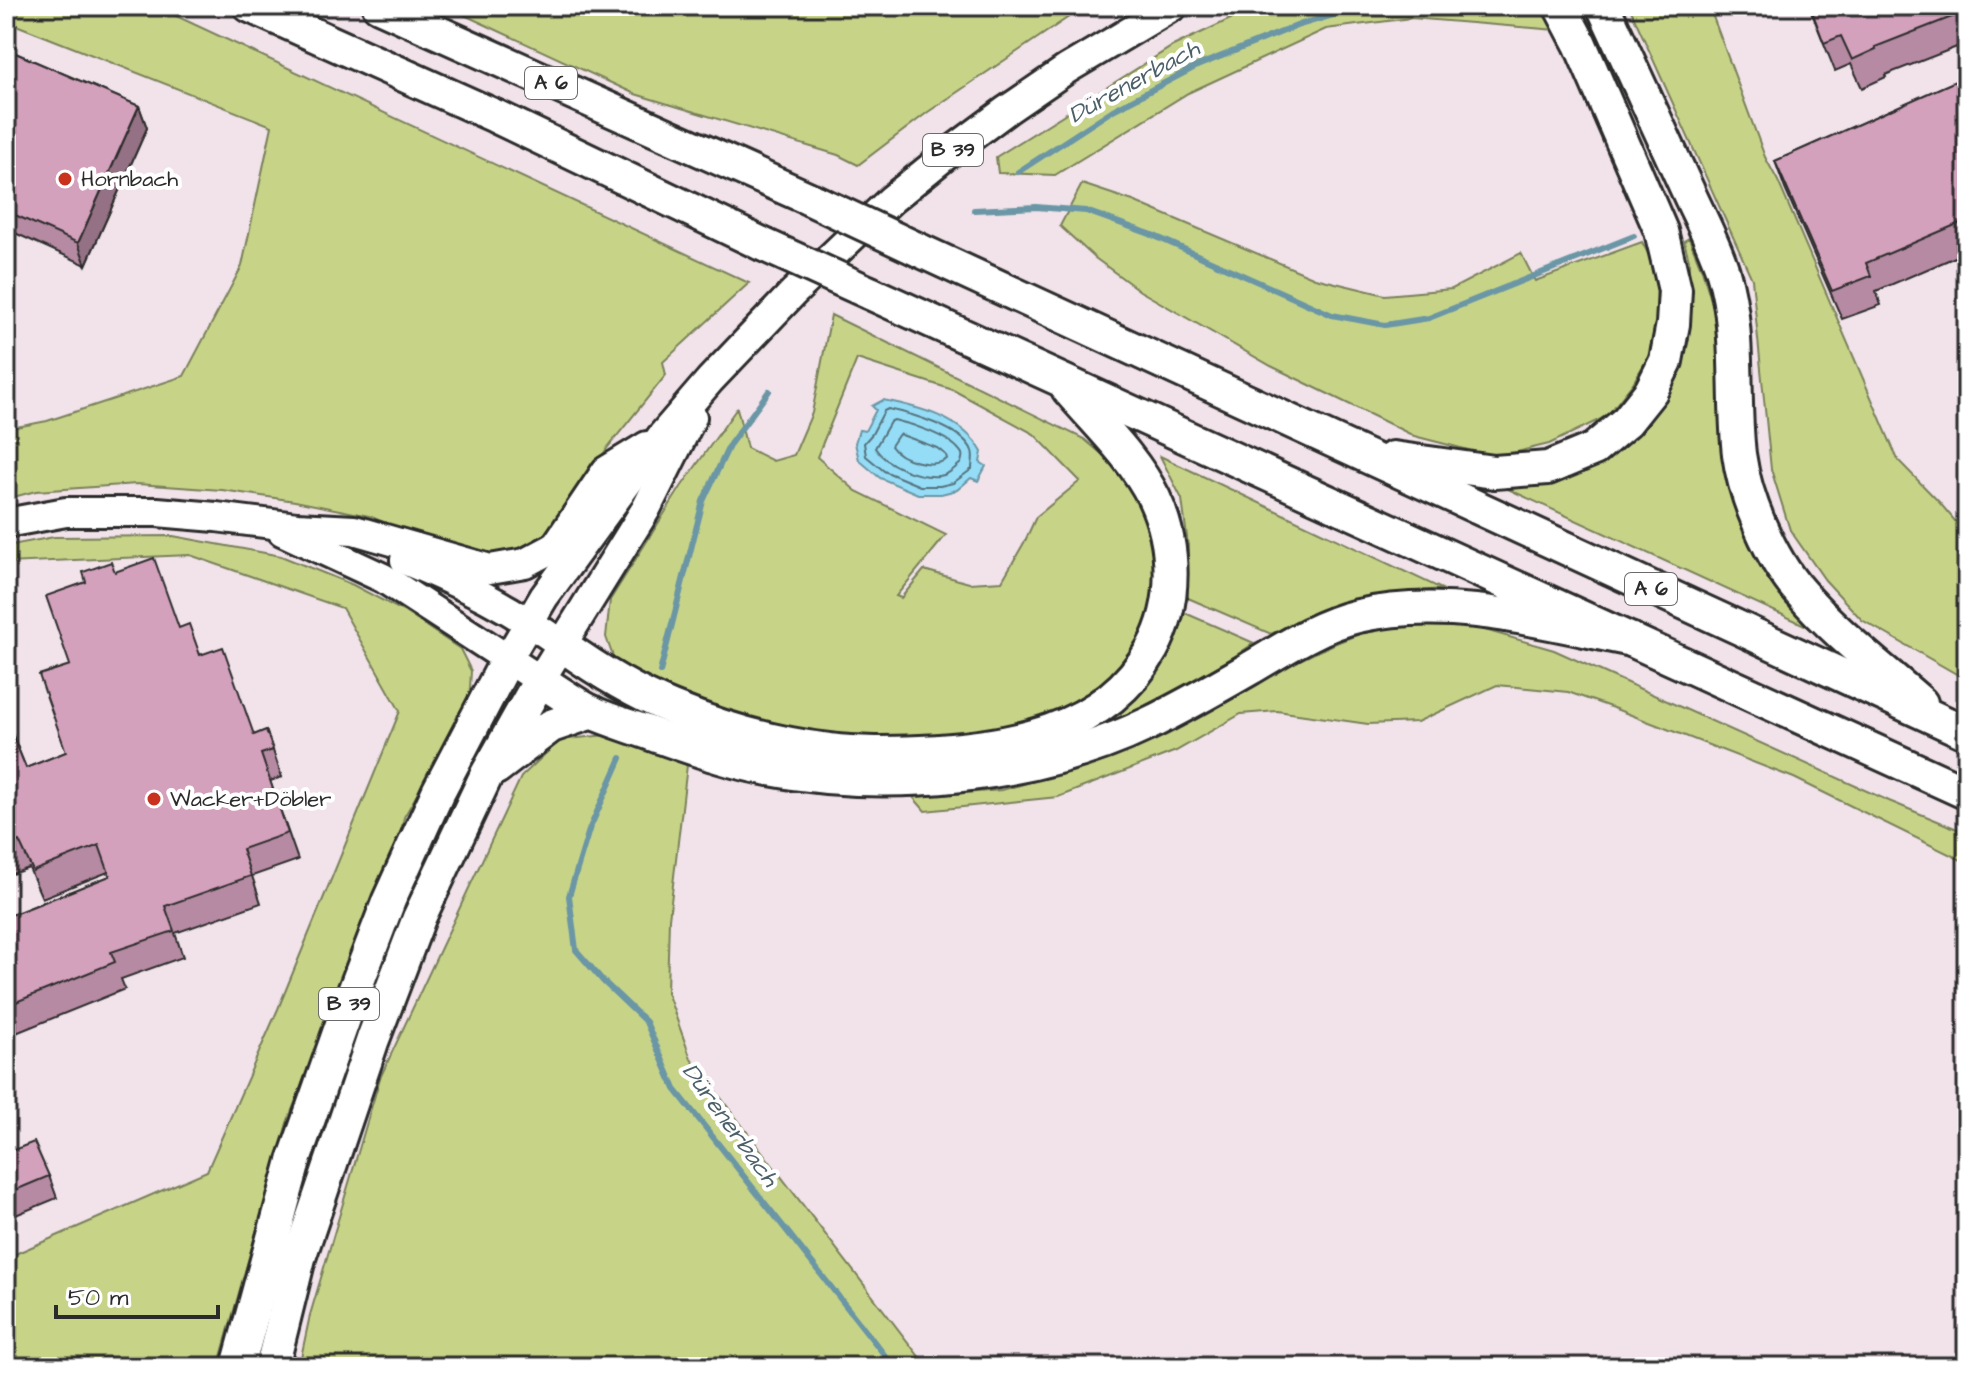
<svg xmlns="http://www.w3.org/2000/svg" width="1973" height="1373" font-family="'Architects Daughter',sans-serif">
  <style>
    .green { fill: #c7d488; stroke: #79805a; stroke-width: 2; fill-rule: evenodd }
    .water { fill: #95ddf7; stroke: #6b96a5; stroke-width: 2 }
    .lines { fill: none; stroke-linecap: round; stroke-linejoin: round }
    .shore { stroke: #55727d; stroke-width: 2 }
    .stream { stroke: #6b96a5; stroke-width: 6 }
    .major-casing { stroke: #2b2b2b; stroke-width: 34 }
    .highway-casing { stroke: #2b2b2b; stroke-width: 38 }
    .major { stroke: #fff; stroke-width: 28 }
    .highway { stroke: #fff; stroke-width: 32 }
    .highway-bridge-casing { stroke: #2b2b2b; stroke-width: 38; stroke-linecap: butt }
    .highway-bridge { stroke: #fff; stroke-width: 32 }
    .wall { fill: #b68aa3; stroke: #2b2b2b; stroke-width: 2 }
    .shaded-wall { fill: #947184; stroke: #2b2b2b; stroke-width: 2 }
    .building { fill: #d4a1bd; stroke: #2b2b2b; stroke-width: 2 }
    .poi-dot { fill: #c8321e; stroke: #fff; stroke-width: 3 }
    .labels { text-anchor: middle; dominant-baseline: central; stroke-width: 8; stroke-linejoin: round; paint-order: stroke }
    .shield { fill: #fff; stroke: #6b6b6b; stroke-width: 2 }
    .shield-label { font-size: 20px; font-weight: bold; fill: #2b2b2b }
    .poi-label { font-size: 22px; fill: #2b2b2b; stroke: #fff; text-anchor: start }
    .water-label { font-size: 24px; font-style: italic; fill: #4b6068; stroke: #fff }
  </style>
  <rect width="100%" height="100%" fill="#f2e3eb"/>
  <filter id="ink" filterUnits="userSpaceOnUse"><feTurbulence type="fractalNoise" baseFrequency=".0125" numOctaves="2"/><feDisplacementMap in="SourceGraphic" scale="16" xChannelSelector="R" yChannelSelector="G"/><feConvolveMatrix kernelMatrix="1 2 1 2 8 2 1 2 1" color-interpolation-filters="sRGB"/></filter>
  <g filter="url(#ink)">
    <!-- green -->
    <g class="green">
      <polygon points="6,6 155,6 749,283 663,362 666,375 608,447 561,515 538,541 497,557 466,556 369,516 295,501 222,490 137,484 36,491 6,499 6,429 47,421 184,376 242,266 272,126 6,21"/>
      <polygon points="445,6 1085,6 928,112 858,165 838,155 635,94"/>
      <polygon points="1258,6 1546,6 1557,30 1411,18 1326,29 1188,93 1055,175 998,173 996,157 1173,46"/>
      <polygon points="1629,6 1709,6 1765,157 1778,181 1898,460 1939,502 1967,535 1967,680 1862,620 1825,580 1790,530 1771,469 1752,279"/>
      <polygon points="1082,184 1133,201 1315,278 1385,295 1452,289 1521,253 1535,281 1642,242 1656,269 1657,318 1648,357 1633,383 1607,416 1549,444 1496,457 1414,436 1271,366 1140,291 1095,258 1060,226"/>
      <polygon points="1689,238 1702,270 1714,310 1729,459 1820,632 1497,484 1540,484 1578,474 1599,462 1632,436 1660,408 1677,378 1689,340 1689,260 1684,241"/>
      <path d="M831,315L1084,439L1123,472L1147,515L1156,556L1152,602L1139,638L1108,680L1055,714L994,732L927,741L820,736L736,715L640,678L616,665L606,637L610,600L681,487L737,408L747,448L773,461L794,455L812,413ZM857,359L953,390L1034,434L1080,481L1036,517L1025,541L1002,581L969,583L924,570L901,598L896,596L946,535L856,491L817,457Z"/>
      <polygon points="1160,456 1442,589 1370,595 1324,609 1271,634 1188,598 1188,545 1182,499"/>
      <polygon points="173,536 281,556 353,585 403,611 460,649 471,671 470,689 464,713 404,817 399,840 367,917 287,1123 218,1367 6,1367 6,1258 207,1171 278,1009 400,711 342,608 190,555 6,563 6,546 54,537"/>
      <polygon points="1185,613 1254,643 1192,686 1136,716 1062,742 1139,689 1177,634"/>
      <polygon points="1464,624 1554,650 1889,801 1967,833 1967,863 1794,778 1613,708 1568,692 1497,685 1417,722 1368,724 1277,711 1241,714 1176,751 1058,797 925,811 913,797 1002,790 1091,765 1211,707 1274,672 1336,643 1380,626"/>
      <polygon points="606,735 687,765 669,919 667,992 691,1059 927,1367 299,1367 310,1315 380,1078 521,777 560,740"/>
    </g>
    <!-- water -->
    <path class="water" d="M883,400C919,407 963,418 982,452L980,462L986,466L978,481L971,478L957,490L941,494H918L880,478L859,460L855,443L859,430L865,431L876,410L872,406Z"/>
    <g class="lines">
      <!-- shore -->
      <g class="shore">
        <path d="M888,409C908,413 965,429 972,451C974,456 972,463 972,469L953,483L940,486H920L884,471L866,456L864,443L872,434L884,411Z"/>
        <path d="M894,420C912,424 949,436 960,451C964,455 962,458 961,463C954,469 948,475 939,476C917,478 886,465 875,448L890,422Z"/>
        <path d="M899,434L937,448L946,455L947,459C932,469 900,460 891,446Z"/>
      </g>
      <!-- stream -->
      <g class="stream">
        <polyline points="1018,172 1113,110 1197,66 1299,25 1364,6"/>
        <polyline points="974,210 1036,207 1086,211 1150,234 1332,315 1385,325 1429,318 1634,236"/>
        <polyline points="660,672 703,501 730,444 769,391"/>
        <polyline points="621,758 589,830 569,896 576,950 603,981 646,1022 675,1089 894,1367"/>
      </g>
      <!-- major casing -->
      <g class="major-casing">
        <g id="major">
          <polyline points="6,523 66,512 157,512 216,517 297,527 354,530 490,569 525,563 555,547 606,471 647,446"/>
          <polyline points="282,531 383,578 540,680 646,509 692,417"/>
          <path d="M405,560C462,584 512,608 562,645"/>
          <polyline points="507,660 544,597 661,437 710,380 793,293 892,199 945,156 1007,110 1067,69 1173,6"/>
        </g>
      </g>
      <!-- highway casing -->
      <g class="highway-casing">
        <g id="highway">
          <polyline points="250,6 495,116 762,244"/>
          <polyline points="379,6 810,199"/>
          <path d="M1603,6C1631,67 1659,127 1687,189C1699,216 1714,243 1723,272C1741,331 1732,394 1739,454C1745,498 1770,558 1800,592C1835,633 1880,667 1921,703"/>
          <path d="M919,250C1269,408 1617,574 1967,733"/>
          <polyline points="870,293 1967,793"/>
          <polyline points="1393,458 1494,472 1548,468 1594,449 1627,421 1651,391 1666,361 1673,324 1675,290 1661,231 1580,44 1560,6"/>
          <path d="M562,645C597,670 632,692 672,708C721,728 776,744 829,750C859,754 890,753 920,752C1007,748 1105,733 1152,649C1177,604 1176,545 1154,498C1134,457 1097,423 1068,389"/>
          <polyline points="496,768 551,726 592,712"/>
          <polyline points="238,1367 294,1161 347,1010 389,900 438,792 507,660"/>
          <path d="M272,1367L299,1258L373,1039L419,918L487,774L540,680C557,691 574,703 591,712C611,721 633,727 654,735C690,747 726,761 764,768C885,792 1036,778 1148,724C1183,707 1216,688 1249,669C1283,649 1319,625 1358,616C1450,595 1542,622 1632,640"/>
        </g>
      </g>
      <!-- major -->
      <use href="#major" class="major"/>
      <!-- highway -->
      <use href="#highway" class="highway"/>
      <!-- highway-bridge casing -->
      <g class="highway-bridge-casing">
        <g id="highway-bridge">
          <polyline points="810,199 919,250"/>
          <polyline points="762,244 870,293"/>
        </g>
      </g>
      <!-- highway-bridge -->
      <use href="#highway-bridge" class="highway-bridge"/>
    </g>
    <!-- wall -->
    <g class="wall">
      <polygon points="1809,6 1967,6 1967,43 1885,75 1886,77 1862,88 1851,64 1835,71"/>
      <polygon points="6,49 139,106 147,128 86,265 6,229"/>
      <polygon points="1967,76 1967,252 1876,291 1881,305 1842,319 1785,189 1775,161"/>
      <polygon points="115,572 179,628 201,655 254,735 266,730 282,777 270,781 298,860 252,876 261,903 175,933 183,957 121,979 125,989 6,1037 6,917 110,876 108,872 42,898 29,868 6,876 6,719 26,768 66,752 70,665"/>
      <polygon points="6,1153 49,1176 57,1198 6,1219"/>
    </g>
    <!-- shaded-wall -->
    <polygon class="shaded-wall" points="139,106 147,128 86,265 78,243"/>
    <!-- building -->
    <g class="building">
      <polygon points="1810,6 1967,6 1967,11 1875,47 1876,49 1852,60 1841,36 1824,43"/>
      <polygon points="6,49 139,106 78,243 6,211"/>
      <polygon points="1967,76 1967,220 1866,263 1871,276 1832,291 1775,161"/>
      <polygon points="154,558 179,628 189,624 200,655 223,647 254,735 266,730 273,750 261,754 288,833 242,849 251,876 165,906 174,931 111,952 115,962 6,1006 6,917 110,876 99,845 33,871 19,841 6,846 6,719 26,768 66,752 39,675 70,665 46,596 86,582 83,572 111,562 115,572"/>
      <polygon points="34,1142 49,1176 6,1194 6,1153"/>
    </g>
  </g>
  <!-- markers -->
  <g class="poi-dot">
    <circle cx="65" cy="179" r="8"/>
    <circle cx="154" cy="799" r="8"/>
  </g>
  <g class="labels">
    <!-- shield labels -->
    <g class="shield">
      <rect x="525" y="67" width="52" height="32" rx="6"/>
      <rect x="923" y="134" width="60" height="32" rx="6"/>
      <rect x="1625" y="573" width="52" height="32" rx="6"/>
      <rect x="319" y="988" width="60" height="32" rx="6"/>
    </g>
    <g class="shield-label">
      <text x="551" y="83">A 6</text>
      <text x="953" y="150">B 39</text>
      <text x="1651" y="589">A 6</text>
      <text x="349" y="1004">B 39</text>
    </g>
    <!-- poi labels -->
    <g class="poi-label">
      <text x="81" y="179">Hornbach</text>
      <text x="170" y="799">Wacker+Döbler</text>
    </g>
    <!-- water labels -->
    <g class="water-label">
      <text transform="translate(1134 82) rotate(-29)">Dürenerbach</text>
      <text transform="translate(730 1125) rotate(54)">Dürenerbach</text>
    </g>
  </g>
  <!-- margin -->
  <rect width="1973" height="1373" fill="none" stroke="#fff" stroke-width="32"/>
  <rect x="16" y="16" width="1941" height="1341" fill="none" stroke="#2b2b2b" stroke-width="3" filter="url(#ink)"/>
  <!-- scale -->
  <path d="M56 1305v12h162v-12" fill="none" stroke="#2b2b2b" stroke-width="4"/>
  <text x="68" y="1305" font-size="24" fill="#2b2b2b" stroke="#ffffff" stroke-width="6" paint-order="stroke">50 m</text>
</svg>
